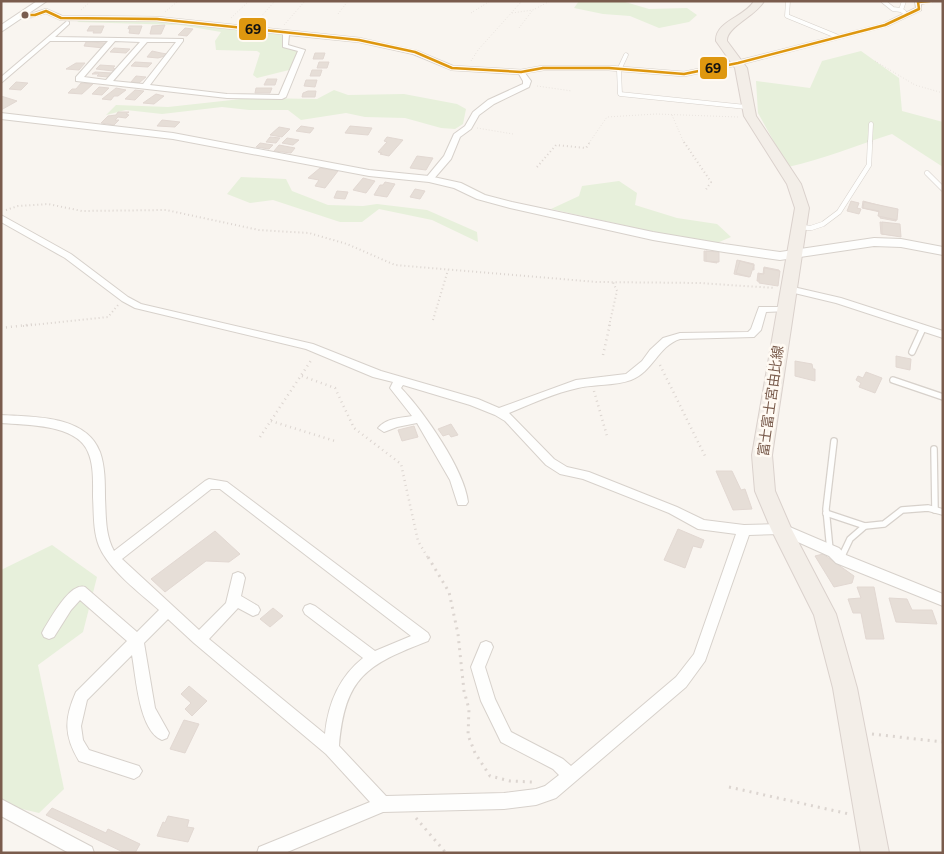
<svg xmlns="http://www.w3.org/2000/svg" width="944" height="854" font-family="Figtree,'Noto Sans JP',sans-serif">
  <style>
    .green { fill: #e7f0db }
    .building { fill: #e6ded7; stroke: #e2d8d2 }
    .lines { fill: none; stroke-linecap: round; stroke-linejoin: round }
    .service-far3-casing { stroke: #d7d1cb; stroke-width: 5 }
    .service-far2-casing { stroke: #d7d1cb; stroke-width: 5.5 }
    .service-far1-casing { stroke: #d7d1cb; stroke-width: 8 }
    .service-casing { stroke: #d7d1cb; stroke-width: 9 }
    .minor-casing { stroke: #d7d1cb; stroke-width: 2 }
    .tertiary-casing { stroke: #d7d1cb; stroke-width: 2 }
    .primary-casing { stroke: #dad1cc; stroke-width: 2 }
    .path-far3 { stroke: #dcd5d0; stroke-width: 1; stroke-dasharray: 0.5 2.5; stroke-linecap: butt }
    .path-far2 { stroke: #dcd5d0; stroke-width: 2; stroke-dasharray: 1 3; stroke-linecap: butt }
    .path-far1 { stroke: #dcd5d0; stroke-width: 2.5; stroke-dasharray: 1 4; stroke-linecap: butt }
    .path { stroke: #dcd5d0; stroke-width: 3; stroke-dasharray: 2 5; stroke-linecap: butt }
    .service-far3 { stroke: #fefefd; stroke-width: 4 }
    .service-far2 { stroke: #fefefd; stroke-width: 4.5 }
    .service-far1 { stroke: #fefefd; stroke-width: 5.5 }
    .service { stroke: #fefefd; stroke-width: 8 }
    .minor { fill: #fefefd; fill-rule: evenodd }
    .tertiary { fill: #fefefd; fill-rule: evenodd }
    .primary { fill: #f3eee8; fill-rule: evenodd }
    .bus-1-casing { stroke: #fffaf3; stroke-width: 5 }
    .bus-1 { stroke: #de970f; stroke-width: 2.5 }
    .bus-dot { fill: #7a5c4d; stroke: #fffaf3; stroke-width: 2 }
    .labels { text-anchor: middle; dominant-baseline: central; stroke-width: 5; stroke-linejoin: round; paint-order: stroke }
    .street-label { font-size: 14px; fill: #7a5c4d; stroke: #fffaf3 }
    .line-badge { stroke: #fffaf3; stroke-width: 2 }
    .pale-badge-label { font-size: 14px; text-anchor: middle; font-weight: bold; fill: #111 }
  </style>
  <rect width="100%" height="100%" fill="#f9f5f0"/>
  <!-- green -->
  <g class="green">
    <polygon points="579,1 622,1 649,9 687,8 697,15 689,22 659,28 630,16 603,14 574,8"/>
    <polygon points="86,17 137,21 155,20 283,32 286,47 302,50 289,70 257,78 253,75 260,53 257,51 216,50 215,41 221,32 180,25 77,22"/>
    <path d="M861,51L899,78L902,111L943,122V167L892,134C857,145 824,159 788,167L758,113L756,81L810,88L822,61Z"/>
    <polygon points="334,90 348,95 404,94 457,104 466,109 463,124 455,129 441,128 405,118 365,117 346,113 301,120 288,110 249,110 222,107 162,114 126,110 106,115 116,105 168,107 250,98 317,99"/>
    <polygon points="241,177 286,179 292,191 328,205 363,206 377,204 427,210 477,232 478,242 432,220 379,209 362,222 340,222 273,200 250,203 227,194"/>
    <polygon points="619,181 637,193 635,205 677,218 717,224 731,237 717,243 668,235 551,209 579,196 582,186"/>
    <polygon points="52,545 97,577 83,632 38,665 64,789 39,813 1,804 1,570"/>
  </g>
  <!-- building -->
  <g class="building">
    <polygon points="165,25 161,34 150,34 152,26"/>
    <polygon points="90,26 104,26 101,33 93,33 94,31 87,31"/>
    <polygon points="129,26 142,26 139,34 129,33 130,28 128,29"/>
    <polygon points="185,28 193,29 187,36 178,35"/>
    <polygon points="86,42 108,43 104,48 84,46"/>
    <polygon points="114,48 130,49 126,53 110,52"/>
    <polygon points="152,51 161,53 167,54 165,56 158,58 147,57"/>
    <polygon points="315,53 325,53 323,59 313,59"/>
    <polygon points="135,62 152,63 148,67 131,66"/>
    <polygon points="319,62 329,62 327,68 317,68"/>
    <polygon points="76,63 85,63 79,70 66,69"/>
    <polygon points="100,65 115,66 113,68 115,69 113,71 96,69"/>
    <polygon points="312,70 322,70 320,76 310,76"/>
    <polygon points="95,72 112,73 108,77 97,76 99,74 92,74"/>
    <polygon points="136,76 146,77 139,83 131,82"/>
    <polygon points="267,79 277,79 275,85 264,85"/>
    <polygon points="306,80 317,80 315,87 304,86"/>
    <polygon points="16,82 28,83 21,90 9,89"/>
    <polygon points="81,83 93,84 82,94 68,93 72,89 76,89"/>
    <polygon points="99,87 109,88 102,95 92,94"/>
    <polygon points="116,88 126,90 118,96 114,96 111,100 102,99"/>
    <polygon points="256,88 272,88 270,93 255,93"/>
    <polygon points="135,90 144,91 135,100 125,99"/>
    <polygon points="308,91 316,91 315,97 302,97 303,93"/>
    <polygon points="156,94 164,96 154,104 143,103"/>
    <polygon points="1,96 17,101 1,110"/>
    <polygon points="118,112 129,112 126,114 129,115 126,118 118,117 115,120 119,120 114,125 101,123 108,116 116,115"/>
    <polygon points="162,120 180,122 175,127 157,126"/>
    <polygon points="301,126 314,128 310,133 296,131"/>
    <polygon points="350,126 372,128 368,135 345,133"/>
    <polygon points="279,127 290,129 282,137 270,135"/>
    <polygon points="270,137 280,138 276,143 266,142"/>
    <polygon points="387,137 403,140 389,156 380,154 382,153 378,152 387,142 384,141"/>
    <polygon points="287,138 299,140 293,145 282,143"/>
    <polygon points="260,143 273,145 269,149 256,147"/>
    <polygon points="279,145 295,148 291,153 274,151"/>
    <polygon points="417,156 433,158 426,170 410,168"/>
    <polygon points="320,168 338,171 325,188 315,186 319,180 308,178"/>
    <polygon points="363,178 375,181 366,193 353,190"/>
    <polygon points="385,182 395,184 387,197 374,195 380,185 383,185"/>
    <polygon points="415,189 425,191 420,199 410,197"/>
    <polygon points="337,191 348,192 345,199 334,198"/>
    <polygon points="851,201 859,203 857,208 861,209 859,214 847,211"/>
    <polygon points="863,201 897,210 896,221 880,218 880,212 862,208"/>
    <polygon points="864,202 898,209 897,220 878,216 879,211 863,208"/>
    <polygon points="880,222 898,225 900,236 881,234"/>
    <polygon points="882,222 900,224 901,237 882,234"/>
    <polygon points="704,251 718,253 717,263 704,261"/>
    <polygon points="706,251 719,252 719,262 706,261"/>
    <polygon points="737,260 754,264 754,270 750,269 749,277 734,274"/>
    <polygon points="740,261 754,265 750,277 736,273"/>
    <polygon points="764,267 779,270 777,284 757,281 758,273 763,274"/>
    <polygon points="764,268 780,271 778,286 759,283 759,274 764,274"/>
    <polygon points="896,356 911,359 910,370 896,367"/>
    <polygon points="795,361 812,364 813,369 815,369 815,381 795,376"/>
    <polygon points="866,372 882,378 875,393 859,387 861,383 856,380 858,376 863,378"/>
    <polygon points="451,424 458,435 451,437 449,434 443,436 438,429"/>
    <polygon points="414,426 418,437 402,441 398,430"/>
    <polygon points="716,471 732,471 741,490 745,489 752,509 733,510"/>
    <polygon points="678,529 704,540 701,548 693,546 685,568 664,560"/>
    <polygon points="215,531 240,554 229,562 206,561 165,592 151,579"/>
    <polygon points="823,554 854,576 852,583 834,587 815,556"/>
    <polygon points="857,587 874,587 884,639 866,639 861,613 853,613 848,599 861,598"/>
    <polygon points="889,598 907,599 912,610 932,610 937,624 896,622"/>
    <polygon points="273,608 283,616 270,627 260,619"/>
    <polygon points="189,686 207,701 192,716 185,709 191,703 181,694"/>
    <polygon points="184,720 199,724 185,753 170,749"/>
    <polygon points="52,808 106,833 108,829 140,844 135,853 125,853 46,815"/>
    <polygon points="168,816 189,820 187,827 194,828 188,842 157,836 163,822 165,823"/>
  </g>
  <g class="lines">
    <!-- service-far3 casing -->
    <g class="service-far3-casing">
      <g id="service-far3">
        <polyline points="788,1 787,16 836,36"/>
        <polyline points="883,1 893,9 901,10"/>
        <polyline points="904,1 901,10 904,12"/>
        <polyline points="626,55 619,70 620,94 746,107"/>
        <polyline points="870,143 871,124"/>
      </g>
    </g>
    <!-- service-far2 casing -->
    <g class="service-far2-casing">
      <g id="service-far2">
        <polyline points="927,173 943,189"/>
        <polyline points="799,227 811,228 823,224 839,212 869,165 870,142"/>
      </g>
    </g>
    <!-- service-far1 casing -->
    <g class="service-far1-casing">
      <g id="service-far1">
        <polyline points="912,352 923,328"/>
        <polyline points="893,380 943,397"/>
        <polyline points="934,449 935,510"/>
        <polyline points="826,513 865,526"/>
        <polyline points="830,550 826,509 834,441"/>
        <polyline points="841,558 850,539 865,526 884,524 902,510 928,508 943,512"/>
      </g>
    </g>
    <!-- service casing -->
    <g class="service-casing">
      <polyline id="service" points="841,559 842,557"/>
    </g>
    <!-- minor casing -->
    <g class="minor-casing">
      <g id="minor">
        <path d="M915,1H933L921,4V10L887,26L738,65L684,76L609,70H543L525,73L531,81L529,87L494,104L479,115L471,129L460,137L451,159L432,181H429L425,179L444,156L454,134L465,126L473,112L488,100L523,84V81L519,74L452,70L413,54L359,42L289,35L288,45L305,50L286,97L282,99L227,98L76,81V77L108,41H50L1,83V77L67,21L69,22V24L55,37L183,39V41L150,85L227,94L279,95L298,51L283,47V34L157,21L61,20L46,13C37,16 27,20 19,15L22,13H34L46,9L62,16L157,17L359,38L417,51L453,66L521,70L543,66H609L684,72L737,61L883,24L916,8ZM115,41L140,42L106,80L84,77ZM147,42H176L143,84L113,81Z"/>
        <path d="M1,215L71,254L128,297L141,304L313,344L381,371L478,399L499,408L576,380L626,374L642,361L650,350L663,338L680,333L748,332L751,329L759,307H788L790,309L788,311L766,312L761,330L754,337L680,339C658,346 653,372 631,380C615,386 595,384 578,388C554,393 531,404 509,413L554,459L567,467L589,472L677,507L704,520L744,525L781,524L785,525L839,548L846,555L943,594V606L836,563L829,556L780,534L749,535L705,661L686,687L556,798L536,805L504,809L383,812L285,853H257L259,847L370,802L326,754L194,643L168,619L144,643L155,708L169,733L167,738L162,740C139,731 136,677 132,655L87,700L81,726L83,740L89,750L139,766L142,771L139,776L134,779L79,761C64,736 64,719 76,692L127,641L80,600L71,610L54,637L49,639L44,637L42,633L44,629C51,618 70,582 85,587L137,632L159,610C140,593 109,570 99,546C93,531 94,513 93,497C93,483 94,465 88,452C77,424 26,425 1,423V415C34,417 86,415 100,452C105,466 105,483 105,498C106,516 105,535 114,551L205,481L209,479L227,482L428,633L430,637L428,641C366,665 345,677 339,746L386,796L504,793L536,789L545,786L559,775L553,769L501,742L481,701L471,667L481,643L486,641L491,643L493,647L485,667L495,699L511,732L563,759L571,766L676,677L694,654L736,534L698,529L669,513L583,479L560,474L546,465L505,421L495,415L470,405L403,385L401,388C424,412 464,469 468,502L466,505H458L450,480L417,423L397,427L384,432L378,428C386,418 401,418 412,416L390,388L393,382L373,377L306,349L135,308L122,301L65,258L1,222ZM211,489H220L411,636L375,651L315,606L310,604L305,606L303,610L305,614L363,658C339,677 328,704 325,734L209,639L238,608L253,616L258,614L260,610L258,606L241,596L245,578L243,574L238,572L233,574L226,603L199,630L122,559Z"/>
        <polygon points="789,286 841,298 943,331 943,338 836,303 786,291 784,289 786,287"/>
        <polygon points="1,799 92,847 94,853 69,853 1,816"/>
      </g>
    </g>
    <!-- tertiary casing -->
    <g class="tertiary-casing">
      <g id="tertiary">
        <polygon points="37,1 47,1 1,32 1,25"/>
        <polygon points="1,113 173,133 369,170 429,176 461,183 485,195 512,202 653,232 724,244 780,252 874,238 901,239 943,247 943,255 901,247 874,246 780,260 724,252 653,240 510,208 477,199 454,188 429,182 369,176 173,139 1,119"/>
      </g>
    </g>
    <!-- primary casing -->
    <g class="primary-casing">
      <path id="primary" d="M754,1H764C756,16 726,27 727,41L747,68L756,116L801,184L809,208L772,455L775,491L791,528L836,614L857,688L889,853H861L833,688L814,615L771,529L755,491L752,455L795,208L787,184L744,116L735,68L716,41C715,21 745,17 754,1Z"/>
    </g>
    <!-- path-far3 -->
    <g class="path-far3">
      <polyline points="511,1 521,2"/>
      <polyline points="81,10 91,1"/>
      <polyline points="165,12 178,1"/>
      <polyline points="471,13 490,1"/>
      <polyline points="512,13 533,10 550,1"/>
      <polyline points="338,14 348,1"/>
      <polyline points="231,18 249,1"/>
      <polyline points="257,21 275,1"/>
      <polyline points="284,25 305,1"/>
      <polyline points="519,28 532,11"/>
      <polyline points="471,61 478,50 522,1"/>
      <polyline points="875,61 915,85 943,93"/>
      <polyline points="537,86 572,91"/>
      <polyline points="672,115 684,143"/>
      <polyline points="477,128 513,134"/>
      <polyline points="589,143 607,117 656,114 738,117"/>
    </g>
    <!-- path-far2 -->
    <g class="path-far2">
      <polyline points="684,142 711,182 705,191"/>
      <polyline points="537,167 556,145 586,148 590,142"/>
      <polyline points="6,210 18,206 48,204 82,211 166,210 259,230 309,233 347,244 395,265 597,282 699,283 775,288"/>
      <polyline points="433,320 448,270"/>
      <polyline points="23,326 108,317 118,305"/>
      <polyline points="609,326 617,291 613,282"/>
    </g>
    <!-- path-far1 -->
    <g class="path-far1">
      <polyline points="1,328 36,324"/>
      <polyline points="603,355 610,324"/>
      <polyline points="660,365 705,456"/>
      <polyline points="302,376 335,388 354,428 401,464 418,541 428,558"/>
      <polyline points="594,391 607,436"/>
      <polyline points="271,421 335,441"/>
      <polyline points="260,437 312,359"/>
    </g>
    <!-- path -->
    <g class="path">
      <polyline points="428,557 449,592 458,634 464,691 469,709 468,735 475,753 490,776 510,781 532,782"/>
      <polyline points="872,734 943,742"/>
      <polyline points="729,787 849,814"/>
      <polyline points="416,818 446,853"/>
    </g>
    <!-- service-far3 -->
    <use href="#service-far3" class="service-far3"/>
    <!-- service-far2 -->
    <use href="#service-far2" class="service-far2"/>
    <!-- service-far1 -->
    <use href="#service-far1" class="service-far1"/>
    <!-- service -->
    <use href="#service" class="service"/>
    <!-- minor -->
    <use href="#minor" class="minor"/>
    <!-- tertiary -->
    <use href="#tertiary" class="tertiary"/>
    <!-- primary -->
    <use href="#primary" class="primary"/>
    <!-- bus-1 casing -->
    <g class="bus-1-casing">
      <polyline id="bus-1" points="22,15 35,15 46,11 61,18 157,19 359,40 415,52 452,68 521,72 543,68 609,68 684,74 738,63 885,25 919,9 918,2 930,1"/>
    </g>
    <!-- bus-1 -->
    <use href="#bus-1" class="bus-1"/>
  </g>
  <!-- markers -->
  <circle class="bus-dot" cx="25" cy="15" r="4.5"/>
  <g class="labels">
    <!-- street labels -->
    <g class="street-label">
      <text transform="translate(771 401) rotate(-82)">富士富士宮由比線</text>
    </g>
  </g>
  <g class="line-badge">
    <rect x="238" y="17" width="29" height="24" rx="5" fill="#de970f"/>
    <rect x="699" y="56" width="29" height="24" rx="5" fill="#de970f"/>
  </g>
  <g class="pale-badge-label">
    <text x="253" y="34">69</text>
    <text x="713" y="73">69</text>
  </g>
  <!-- border -->
  <rect width="944" height="854" fill="none" stroke="#7a5c4d" stroke-width="5"/>
</svg>
